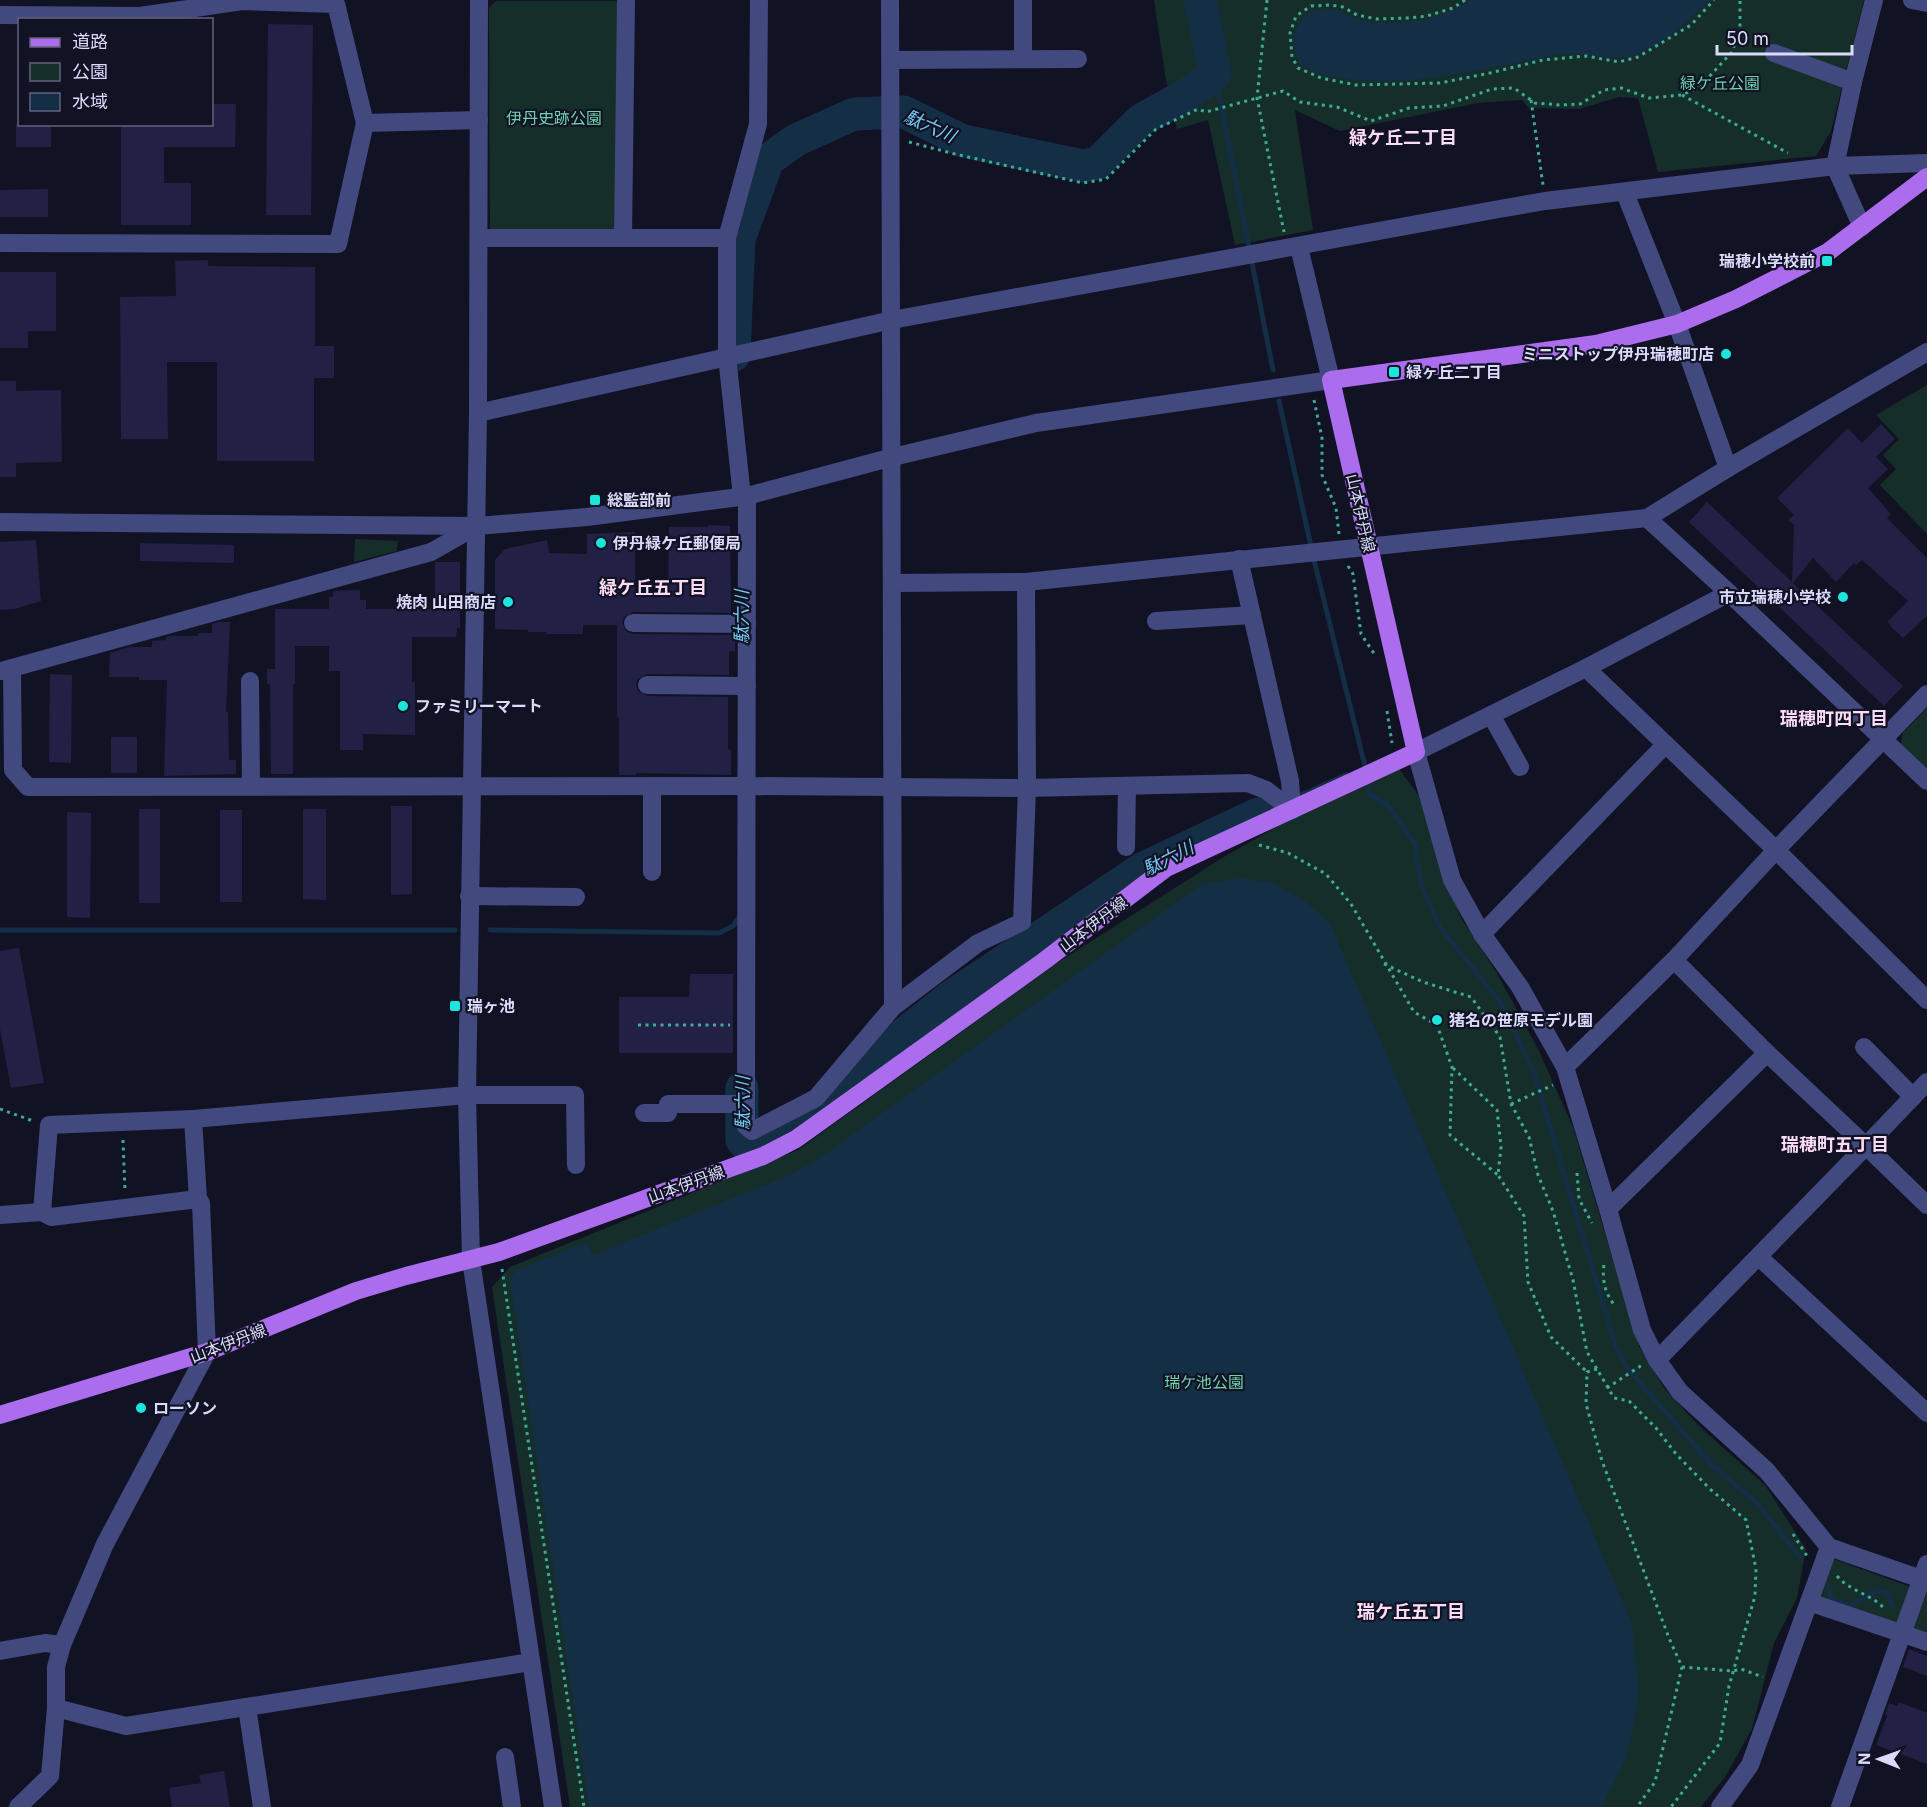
<svg xmlns="http://www.w3.org/2000/svg" width="1927" height="1807" font-family="Inter,'Noto Sans JP',sans-serif">
  <style>
    .green { fill: #162e2a }
    .water { fill: #142e46 }
    .lines { fill: none; stroke-linecap: round; stroke-linejoin: round }
    .stream { stroke: #142e46; stroke-width: 5 }
    .river { stroke: #142e46; stroke-width: 33 }
    .building { fill: #222044 }
    .path { stroke: #3eab94; stroke-width: 3; stroke-dasharray: 3 4.5; stroke-linecap: butt }
    .minor { stroke: #42497e; stroke-width: 18 }
    .major { stroke: #ab6dee; stroke-width: 18 }
    .poi-dot { fill: #1ce5db; stroke: #121225; stroke-width: 2 }
    .labels { text-anchor: middle; dominant-baseline: central; stroke-width: 4.5; stroke-linejoin: round; paint-order: stroke }
    .park-label { font-size: 16px; fill: #6ed3ab; stroke: #121225 }
    .poi-label { font-size: 16px; font-weight: bold; fill: #dadbfb; stroke: #121225; text-anchor: start }
    .street-label { font-size: 16px; fill: #dadbfb; stroke: #121225 }
    .water-label { font-size: 18px; font-style: italic; fill: #74c8ef; stroke: #121225 }
    .neighbourhood-label { font-size: 18px; font-weight: bold; fill: #fbdcf4; stroke: #121225 }
  </style>
  <rect width="100%" height="100%" fill="#121225"/>
  <!-- green -->
  <g class="green">
    <polygon points="1154,0 1864,0 1831,131 1816,156 1658,172 1638,98 1619,97 1579,109 1529,108 1522,100 1478,103 1340,131 1295,110 1313,230 1235,245 1208,120 1177,129 1165,74"/>
    <polygon points="496,1 620,1 617,228 612,234 490,233 489,8"/>
    <polygon points="1927,385 1927,534 1880,485 1896,469 1883,455 1899,439 1876,415"/>
    <polygon points="355,539 398,541 397,551 354,562"/>
    <polygon points="1927,708 1927,772 1900,747 1903,733"/>
    <polygon points="1399,769 1422,800 1440,863 1461,918 1498,975 1538,1049 1573,1127 1639,1346 1664,1388 1702,1429 1765,1485 1806,1549 1797,1598 1774,1643 1752,1729 1725,1777 1701,1807 570,1807 492,1287 510,1267 798,1150 1054,965 1222,858 1280,825"/>
    <polygon points="1831,1558 1927,1593 1927,1642 1814,1602"/>
  </g>
  <!-- water -->
  <g class="water">
    <path d="M1471,0H1710C1689,20 1666,43 1638,54C1613,63 1587,51 1561,54C1545,56 1528,61 1512,64C1460,74 1408,85 1354,80C1333,77 1316,76 1299,63C1297,56 1293,48 1294,41C1295,22 1310,5 1330,9C1348,13 1364,24 1383,23C1413,23 1446,17 1471,0Z"/>
    <polygon points="1241,878 1275,884 1305,901 1330,924 1632,1623 1639,1694 1627,1757 1602,1807 589,1807 510,1281 515,1271 587,1242 593,1255 787,1176 818,1159 1202,884"/>
  </g>
  <g class="lines">
    <!-- stream -->
    <g class="stream">
      <polyline points="1215,74 1273,370"/>
      <polyline points="1279,401 1314,560 1365,766 1370,795 1387,804 1415,844 1421,884 1440,928 1500,1001 1533,1070 1616,1347 1628,1369 1711,1464 1758,1504 1801,1559"/>
      <polyline points="1294,798 1346,775"/>
      <polyline points="1258,814 1280,804"/>
      <polyline points="0,930 455,930"/>
      <polyline points="490,930 719,933 733,926 740,916"/>
      <polyline points="1828,1587 1831,1598 1850,1606 1878,1590 1889,1594 1892,1605"/>
    </g>
    <!-- river -->
    <g class="river">
      <polyline points="734,355 739,239 768,160 796,140 854,114 904,112 963,141 1083,166 1098,163 1141,120 1188,94 1215,74 1200,0"/>
      <polyline points="742,1088 742,1140 747,1146 800,1120 846,1093 883,1057 904,1034 952,996 1142,869 1258,814"/>
    </g>
  </g>
  <!-- building -->
  <g class="building">
    <polygon points="268,24 313,25 311,215 266,215"/>
    <polygon points="212,104 236,104 235,147 164,147 164,183 191,183 191,225 121,225 121,124 212,124"/>
    <rect x="16" y="124" width="35" height="23"/>
    <polygon points="48,189 48,217 0,217 0,190"/>
    <polygon points="208,260 208,266 315,267 315,346 334,346 334,378 314,378 314,461 217,461 217,362 167,362 168,439 121,439 120,297 176,296 175,261"/>
    <polygon points="0,272 56,272 56,331 28,331 28,348 0,348"/>
    <polygon points="0,381 16,381 16,391 61,390 62,462 16,463 16,477 0,477"/>
    <polygon points="1881,424 1895,439 1876,457 1888,469 1868,488 1891,514 1887,518 1927,558 1927,616 1903,638 1890,626 1891,625 1887,622 1908,601 1862,560 1856,565 1854,563 1836,582 1813,558 1793,583 1903,686 1884,706 1689,522 1707,502 1792,582 1794,525 1788,520 1794,515 1777,498 1848,428 1862,443"/>
    <polygon points="708,525 730,526 731,613 633,612 624,617 622,623 627,632 633,634 735,635 735,651 729,651 729,675 647,674 638,679 636,684 638,691 647,696 728,697 728,749 731,750 731,775 636,773 636,775 619,775 619,717 617,717 617,625 583,625 583,634 547,634 547,632 528,632 528,630 495,629 495,560 505,549 547,540 549,553 587,554 587,534 635,532 635,594 668,594 669,527 708,527"/>
    <polygon points="36,540 41,601 15,609 0,610 0,542"/>
    <polygon points="140,543 234,545 234,563 140,561"/>
    <polygon points="435,562 460,562 460,628 457,628 456,637 412,637 412,682 415,682 415,735 363,734 363,750 340,750 340,671 329,671 329,646 295,646 295,684 293,684 293,774 271,774 270,684 267,684 267,669 275,669 275,609 329,609 329,597 333,597 333,591 360,590 360,600 366,600 366,609 435,609"/>
    <polygon points="219,622 230,622 226,712 228,712 229,760 236,760 236,774 164,776 167,680 139,680 139,677 109,677 110,653 130,647 152,647 152,641 166,640 166,637 168,636 198,636 198,633 212,633 212,624"/>
    <polygon points="50,674 72,675 71,763 49,762"/>
    <rect x="111" y="737" width="26" height="36"/>
    <polygon points="391,806 412,806 412,894 391,895"/>
    <rect x="139" y="809" width="21" height="94"/>
    <polygon points="303,809 326,809 326,900 303,899"/>
    <rect x="220" y="810" width="22" height="92"/>
    <polygon points="67,812 91,813 90,918 67,917"/>
    <polygon points="19,948 44,1083 11,1088 0,1029 0,951"/>
    <polygon points="690,974 733,974 733,1053 619,1053 619,997 689,997"/>
    <polygon points="1909,1649 1927,1656 1927,1676 1903,1667"/>
    <polygon points="1899,1702 1927,1713 1927,1764 1876,1745 1887,1716 1885,1715 1889,1703 1897,1706"/>
    <polygon points="224,1771 230,1807 172,1807 169,1788 201,1783 199,1775"/>
  </g>
  <g class="lines">
    <!-- path -->
    <g class="path">
      <polyline points="1267,0 1257,98 1284,232"/>
      <polyline points="1465,0 1453,8 1427,16 1409,18 1377,19 1357,15 1343,7 1331,5 1311,6 1296,16 1290,33 1292,57 1298,68 1321,78 1356,85 1440,83 1490,73 1543,60 1586,56 1619,62 1638,57 1691,25 1714,0"/>
      <polyline points="1682,95 1788,153"/>
      <polyline points="1531,100 1543,185"/>
      <polyline points="909,142 955,154 1083,183 1106,179 1156,129 1198,109 1206,112 1283,91 1300,102 1337,107 1371,121 1409,108 1443,106 1492,89 1514,88 1535,103 1561,105 1580,104 1604,90 1621,88 1649,98 1682,95 1695,89 1708,78 1731,53 1740,32 1740,0"/>
      <polyline points="1314,400 1322,438 1322,475 1336,508 1339,534"/>
      <polyline points="1348,566 1353,574 1361,634 1375,655"/>
      <polyline points="1387,711 1392,743"/>
      <polyline points="1259,845 1288,853 1326,874 1351,904 1414,1012 1437,1025 1452,1067 1450,1135 1498,1175"/>
      <polyline points="1384,964 1423,982 1471,997 1500,1037 1511,1104 1529,1137 1538,1175 1553,1211 1573,1280 1587,1352 1614,1398 1629,1401 1656,1428 1676,1454 1710,1489 1746,1520 1756,1569 1755,1596 1729,1686 1720,1743 1671,1807"/>
      <polyline points="638,1025 730,1025"/>
      <polyline points="1453,1068 1497,1110 1501,1147 1498,1175 1524,1216 1528,1282 1551,1337 1587,1372"/>
      <polyline points="1511,1104 1553,1085"/>
      <polyline points="0,1109 33,1121"/>
      <polyline points="123,1140 125,1191"/>
      <polyline points="1577,1173 1579,1199 1592,1223"/>
      <path d="M1604,1265C1602,1281 1605,1293 1615,1306"/>
      <polyline points="502,1269 584,1807"/>
      <polyline points="1597,1369 1587,1372 1586,1404 1602,1461 1669,1638 1682,1667 1655,1782 1637,1807"/>
      <polyline points="1607,1388 1642,1365"/>
      <polyline points="1793,1534 1807,1556"/>
      <path d="M1837,1576C1850,1591 1868,1593 1883,1607"/>
      <polyline points="1682,1667 1733,1671 1741,1669 1763,1677"/>
    </g>
    <!-- minor -->
    <g class="minor">
      <polyline points="479,0 478,413 467,1095 471,1260 553,1807"/>
      <polyline points="890,0 893,1007"/>
      <polyline points="1023,0 1023,59"/>
      <polyline points="1912,0 1927,3"/>
      <polyline points="0,15 140,16 242,1 336,4 365,123 338,244 0,243"/>
      <polyline points="1774,53 1853,82"/>
      <polyline points="891,60 1078,59"/>
      <polyline points="365,123 479,120"/>
      <polyline points="1862,227 1835,166 1853,82 1874,0"/>
      <polyline points="480,238 727,238"/>
      <polyline points="623,238 626,0"/>
      <polyline points="478,413 892,320 1499,209 1545,201 1835,166 1927,163"/>
      <polyline points="1728,468 1927,352"/>
      <polyline points="747,496 746,1104 746,1126 752,1131 816,1098 893,1007 978,943 1022,922 1027,788 1026,582"/>
      <polyline points="742,497 727,356 727,238 758,124 759,0"/>
      <polyline points="1647,518 1729,593 1586,668 1416,752 1452,880 1482,934 1520,987 1565,1067 1608,1209 1642,1330 1657,1360 1680,1392 1767,1471 1829,1547 1927,1581"/>
      <polyline points="0,522 477,526 587,517 747,496 893,457 1036,423 1331,380 1299,247"/>
      <polyline points="1239,559 1290,781 1292,810"/>
      <polyline points="893,583 1026,582 1647,518 1728,468 1677,324 1625,193"/>
      <polyline points="1729,593 1927,781"/>
      <polyline points="1156,621 1252,615"/>
      <polyline points="633,623 747,624"/>
      <polyline points="12,668 13,770 28,787 746,786 1027,788 1248,783 1266,790 1292,810"/>
      <polyline points="1586,668 1776,850 1927,1000"/>
      <polyline points="1,671 431,552 475,527"/>
      <polyline points="250,681 251,786"/>
      <polyline points="647,685 747,686"/>
      <polyline points="1491,715 1520,767"/>
      <polyline points="652,786 652,872"/>
      <polyline points="1126,847 1127,786"/>
      <polyline points="469,896 576,897"/>
      <polyline points="1482,934 1665,745"/>
      <polyline points="1674,960 1767,1053 1866,1146 1927,1082"/>
      <polyline points="1864,1047 1913,1097"/>
      <polyline points="1565,1067 1674,960 1776,850 1927,694"/>
      <polyline points="644,1113 668,1113 668,1104 746,1104"/>
      <polyline points="1608,1209 1767,1053"/>
      <polyline points="42,1212 49,1125 193,1119 467,1095 575,1095 576,1165"/>
      <polyline points="0,1215 42,1212 51,1217 198,1199"/>
      <polyline points="1759,1257 1927,1413"/>
      <polyline points="1657,1360 1866,1146 1927,1205"/>
      <polyline points="1809,1602 1927,1642"/>
      <polyline points="0,1651 45,1643 62,1645"/>
      <polyline points="247,1707 262,1807"/>
      <polyline points="56,1708 126,1726 531,1662"/>
      <polyline points="505,1757 512,1807"/>
      <polyline points="18,1807 50,1776 56,1708 56,1667 62,1645 105,1544 207,1352 201,1203 198,1199 193,1119"/>
      <polyline points="1720,1807 1750,1765 1829,1547"/>
      <polyline points="1840,1807 1927,1564"/>
    </g>
    <!-- major -->
    <polyline class="major" points="0,1415 207,1352 356,1291 406,1276 499,1252 763,1156 796,1139 1044,961 1166,868 1416,752 1331,380 1596,344 1677,324 1736,299 1828,252 1927,177"/>
  </g>
  <!-- markers -->
  <g class="poi-dot">
    <rect x="1821" y="255" width="12" height="12" rx="3"/>
    <circle cx="1726" cy="354" r="6"/>
    <rect x="1388" y="366" width="12" height="12" rx="3"/>
    <rect x="589" y="494" width="12" height="12" rx="3"/>
    <circle cx="601" cy="543" r="6"/>
    <circle cx="1843" cy="597" r="6"/>
    <circle cx="508" cy="602" r="6"/>
    <circle cx="403" cy="706" r="6"/>
    <rect x="449" y="1000" width="12" height="12" rx="3"/>
    <circle cx="1437" cy="1020" r="6"/>
    <circle cx="141" cy="1408" r="6"/>
  </g>
  <g class="labels">
    <!-- park labels -->
    <g class="park-label">
      <text x="1720" y="83">緑ケ丘公園</text>
      <text x="554" y="118">伊丹史跡公園</text>
      <text x="1204" y="1382">瑞ケ池公園</text>
    </g>
    <!-- poi labels -->
    <g class="poi-label">
      <text x="1815" y="261" text-anchor="end">瑞穂小学校前</text>
      <text x="1714" y="354" text-anchor="end">ミニストップ伊丹瑞穂町店</text>
      <text x="1406" y="372">緑ヶ丘二丁目</text>
      <text x="607" y="500">総監部前</text>
      <text x="613" y="543">伊丹緑ケ丘郵便局</text>
      <text x="1831" y="597" text-anchor="end">市立瑞穂小学校</text>
      <text x="496" y="602" text-anchor="end">焼肉 山田商店</text>
      <text x="415" y="706">ファミリーマート</text>
      <text x="467" y="1006">瑞ヶ池</text>
      <text x="1449" y="1020">猪名の笹原モデル園</text>
      <text x="153" y="1408">ローソン</text>
    </g>
    <!-- street labels -->
    <g class="street-label">
      <text transform="translate(1361 513) rotate(77)">山本伊丹線</text>
      <text transform="translate(1093 924) rotate(-37)">山本伊丹線</text>
      <text transform="translate(686 1184) rotate(-20)">山本伊丹線</text>
      <text transform="translate(228 1343) rotate(-21)">山本伊丹線</text>
    </g>
    <!-- water labels -->
    <g class="water-label">
      <text transform="translate(930 126) rotate(24)">駄六川</text>
      <text transform="translate(741 617) rotate(-90)">駄六川</text>
      <text transform="translate(1168 858) rotate(-27)">駄六川</text>
      <text transform="translate(742 1103) rotate(-90)">駄六川</text>
    </g>
    <!-- neighbourhood labels -->
    <g class="neighbourhood-label">
      <text x="1403" y="137">緑ケ丘二丁目</text>
      <text x="653" y="587">緑ケ丘五丁目</text>
      <text x="1834" y="718">瑞穂町四丁目</text>
      <text x="1835" y="1144">瑞穂町五丁目</text>
      <text x="1411" y="1611">瑞ケ丘五丁目</text>
    </g>
  </g>
  <!-- legend -->
  <rect x="18" y="18" width="195" height="108" fill="#121225" stroke="#62627b" stroke-width="1.5"/>
  <rect x="30" y="38" width="30" height="9" fill="#ab6dee" stroke="#62627b" stroke-width="1.5"/>
  <text x="72" y="48" font-size="18" fill="#dadbfb">道路</text>
  <rect x="30" y="63" width="30" height="18" fill="#162e2a" stroke="#62627b" stroke-width="1.5"/>
  <text x="72" y="78" font-size="18" fill="#dadbfb">公園</text>
  <rect x="30" y="93" width="30" height="18" fill="#142e46" stroke="#62627b" stroke-width="1.5"/>
  <text x="72" y="108" font-size="18" fill="#dadbfb">水域</text>
  <!-- north arrow -->
  <g transform="translate(1879 1759) rotate(271)" stroke="#121225" stroke-width="4.5" paint-order="stroke">
  <path d="M0-4.5L10 22L0 15L-10 22Z" fill="#dadbfb"/>
  <text y="-9" font-size="16" font-weight="bold" text-anchor="middle" fill="#dadbfb">N</text>
  </g>
  <!-- scale -->
  <path d="M1717 45v9h135v-9" fill="none" stroke="#dadbfb" stroke-width="3"/>
  <text x="1726" y="45" font-size="18" fill="#dadbfb" stroke="#121225" stroke-width="4.5" paint-order="stroke">50 m</text>
</svg>
